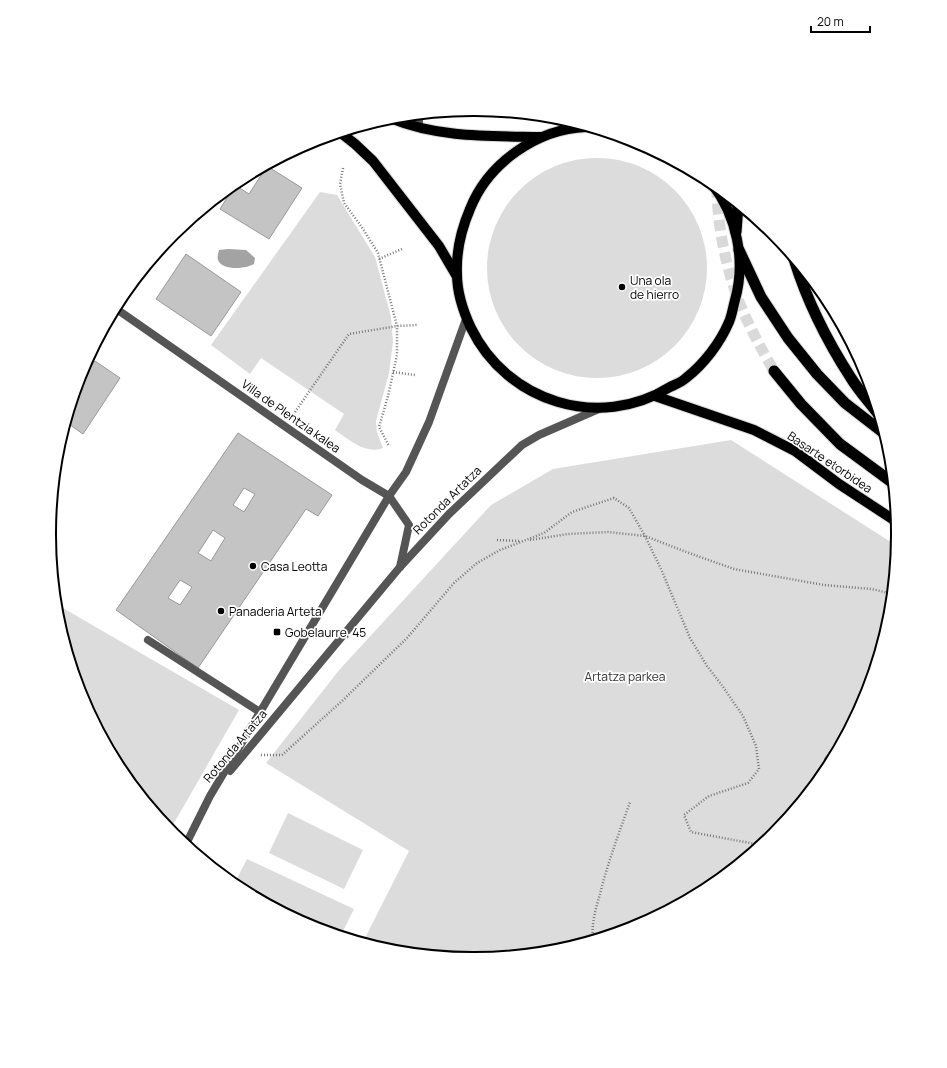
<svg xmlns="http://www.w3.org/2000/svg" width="947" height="1068" font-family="Manrope,sans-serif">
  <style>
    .green { fill: #dcdcdc }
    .water { fill: #a3a3a3 }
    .building { fill: #c4c4c4; stroke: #999; fill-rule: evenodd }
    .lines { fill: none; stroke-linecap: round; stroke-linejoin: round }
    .trunk-tunnel { stroke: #d9d9d9; stroke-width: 11; stroke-dasharray: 11 5.5; stroke-linecap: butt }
    .primary-casing { stroke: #dbdbdb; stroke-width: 12 }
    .trunk-casing { stroke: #dbdbdb; stroke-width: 13 }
    .path { stroke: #777; stroke-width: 2.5; stroke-dasharray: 1 2; stroke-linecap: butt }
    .service { stroke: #555; stroke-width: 8 }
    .minor { stroke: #555; stroke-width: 8 }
    .tertiary { stroke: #555; stroke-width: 8 }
    .primary { stroke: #000; stroke-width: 10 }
    .trunk { stroke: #000; stroke-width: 11 }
    .poi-dot { fill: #000; stroke: #fff; stroke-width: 1.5 }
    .labels { text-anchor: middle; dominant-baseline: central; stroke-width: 3.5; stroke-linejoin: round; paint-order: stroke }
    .poi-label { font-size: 12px; fill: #000; stroke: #fff; text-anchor: start }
    .street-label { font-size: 12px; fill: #000; stroke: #fff }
    .park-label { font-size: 12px; fill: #333; stroke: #fff }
    .rim { fill: none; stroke: #000; stroke-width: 2 }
  </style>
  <rect width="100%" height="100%" fill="#fff"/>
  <!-- green -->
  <g class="green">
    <circle cx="597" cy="268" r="110"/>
    <path d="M320,192L337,195L375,257L391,317L393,342L389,373L376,421L377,432L383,448C366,455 348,439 335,430L344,414L261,358L250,374L211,345Z"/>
    <polygon points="731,440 897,546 890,617 866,697 826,770 774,834 709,887 636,926 556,950 473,958 390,950 363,942 409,851 266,763 340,669 491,505 553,469"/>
    <polygon points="56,604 239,710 170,830 120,770 81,696 57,617"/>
    <polygon points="288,813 363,850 344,889 269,853"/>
    <polygon points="247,859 354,909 341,935 311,926 237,887 234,884"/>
  </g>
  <!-- water -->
  <path class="water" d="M228,249L246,250L255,258L254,264C246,269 222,271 218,260C217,257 218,254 219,250Z"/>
  <!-- building -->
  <g class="building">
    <polygon points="267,166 302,188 269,239 220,209 235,185 249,194"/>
    <polygon points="157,253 140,281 136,279"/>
    <polygon points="186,254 241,292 211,336 156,299"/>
    <polygon points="95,361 120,378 83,434 66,422 81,371 86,363 91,366"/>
    <path d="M238,433L332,495L318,516L306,509L198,668L116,610ZM244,488L255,494L244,512L233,505ZM213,530L225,538L211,561L198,553ZM180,580L192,587L180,605L168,598Z"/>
    <polygon points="50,545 56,549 51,556"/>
    <polygon points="849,727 830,763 824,759"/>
  </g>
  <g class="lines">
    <!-- trunk-tunnel -->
    <path class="trunk-tunnel" d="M717,187C717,232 730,289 751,328C758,343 766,357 774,371"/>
    <!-- primary casing -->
    <g class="primary-casing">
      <g id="primary">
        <path d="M390,118C438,138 490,136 541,137"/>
        <path d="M586,127C537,129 488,163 470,209C461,230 456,251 457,274C457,292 463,311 471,328C507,402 599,431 670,387C676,384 682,382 686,378C704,364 720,343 729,322C732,315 733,307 735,300C746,261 737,216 712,184"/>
        <polyline points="341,133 355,144 373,161 439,246 456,275"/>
        <polyline points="655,396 754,430 795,451 839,484 897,522"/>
      </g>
    </g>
    <!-- trunk casing -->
    <g class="trunk-casing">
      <g id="trunk">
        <polyline points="736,232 738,205"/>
        <polyline points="739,250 761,297 788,338 817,374 845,403 885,434"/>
        <path d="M794,259C807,301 827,341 851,378C859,391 870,403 879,415"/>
        <polyline points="774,371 801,404 840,444 893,483"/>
      </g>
    </g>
    <!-- path -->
    <g class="path">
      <polyline points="343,168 340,184 344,203 361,226 378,253 397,326 397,355 388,396 379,427 389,446"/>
      <polyline points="379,259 402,249"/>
      <polyline points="393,372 415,375"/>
      <polyline points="295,412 349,334 397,326 418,325"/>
      <polyline points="497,540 521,541"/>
      <polyline points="530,540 568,534 608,532 645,536 689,553 734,569 824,585 872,589 892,594"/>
      <polyline points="261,755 282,755 292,746 341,702 407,638 454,583 477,563 500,550 544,533 572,512 614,498 629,508 645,536 661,569 690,638 707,666 721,684 743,716 756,746 759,769 748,783 709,796 684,815 691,832 761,845"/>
      <path d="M593,939C591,924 596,908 600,894C608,862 619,833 630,802"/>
    </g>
    <!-- service -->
    <polyline class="service" points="148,640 260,712"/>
    <!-- minor -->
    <g class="minor">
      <polyline points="419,115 419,126"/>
      <polyline points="115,308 362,480 389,496"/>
    </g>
    <!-- tertiary -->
    <g class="tertiary">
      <polyline points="389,496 409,525 400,567"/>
      <polyline points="230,771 400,567 449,514 522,445 539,435 601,408"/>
      <polyline points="186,844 210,796 389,496 406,472 429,422 466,319"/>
    </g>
    <!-- primary -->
    <use href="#primary" class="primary"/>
    <!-- trunk -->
    <use href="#trunk" class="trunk"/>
  </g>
  <!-- markers -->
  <g class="poi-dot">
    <circle cx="622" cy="287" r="4"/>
    <circle cx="253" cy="566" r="4"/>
    <circle cx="221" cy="611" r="4"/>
    <rect x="273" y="628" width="8" height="8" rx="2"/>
  </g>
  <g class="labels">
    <!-- poi labels -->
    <g class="poi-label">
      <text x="630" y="280">Una ola<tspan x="630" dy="14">de hierro</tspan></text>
      <text x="261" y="566">Casa Leotta</text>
      <text x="229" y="611">Panaderia Arteta</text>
      <text x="285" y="632">Gobelaurre, 45</text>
    </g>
    <!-- street labels -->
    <g class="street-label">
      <text transform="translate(291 416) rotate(35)">Villa de Plentzia kalea</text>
      <text transform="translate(830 462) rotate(34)">Basarte etorbidea</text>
      <text transform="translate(447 500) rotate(-45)">Rotonda Artatza</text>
      <text transform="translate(235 746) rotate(-50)">Rotonda Artatza</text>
    </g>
    <!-- park labels -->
    <g class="park-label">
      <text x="625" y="676">Artatza parkea</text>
    </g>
  </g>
  <!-- crop -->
  <path d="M0 0H947V1068H0ZM473 116H474A417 417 0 0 1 891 533V535A417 417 0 0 1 474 952H473A417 417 0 0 1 56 535V533A417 417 0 0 1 473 116Z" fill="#fff" fill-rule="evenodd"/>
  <path class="rim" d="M473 116H474A417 417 0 0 1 891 533V535A417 417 0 0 1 474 952H473A417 417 0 0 1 56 535V533A417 417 0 0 1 473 116Z"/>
  <!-- scale -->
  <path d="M811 26v6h59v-6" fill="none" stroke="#000000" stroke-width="2"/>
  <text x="817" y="26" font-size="12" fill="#000000" stroke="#ffffff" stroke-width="3" paint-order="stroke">20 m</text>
</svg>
